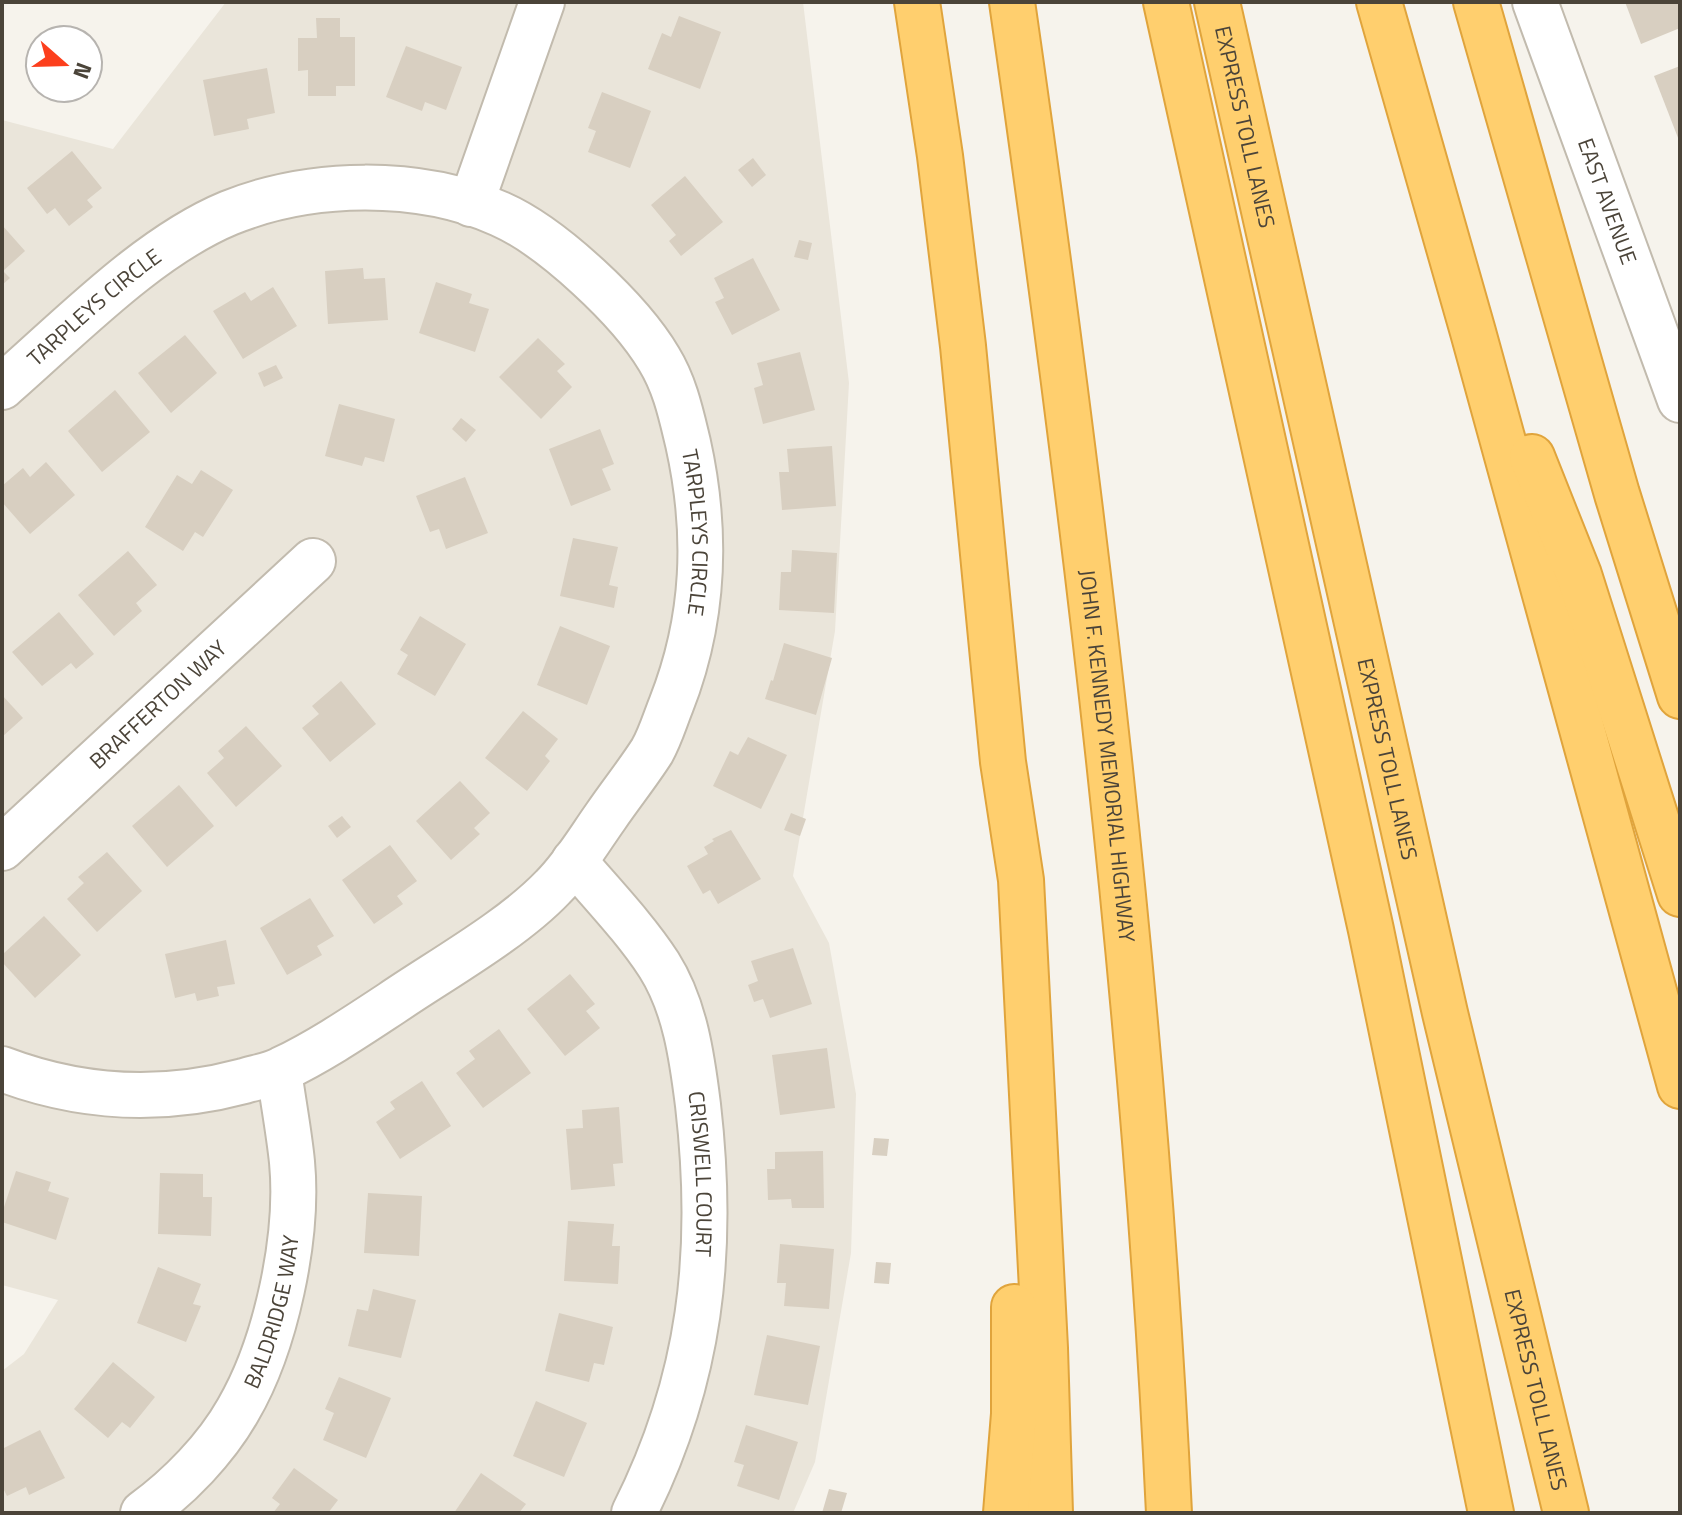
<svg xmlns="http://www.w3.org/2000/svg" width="1682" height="1515" font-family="'Titillium Web',sans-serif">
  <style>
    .residential { fill: #eae5da }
    .building { fill: #d8cfc1 }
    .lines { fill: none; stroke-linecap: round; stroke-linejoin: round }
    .minor-casing { stroke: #c2bbae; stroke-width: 48 }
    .highway-casing { stroke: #e0a43c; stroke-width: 48 }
    .minor { stroke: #fff; stroke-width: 44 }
    .highway { stroke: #ffcf6e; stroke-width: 44 }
    .labels { text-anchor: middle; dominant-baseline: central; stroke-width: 6; stroke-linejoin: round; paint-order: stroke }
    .street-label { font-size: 22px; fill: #4b4439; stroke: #fff }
  </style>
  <rect width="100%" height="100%" fill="#f6f3ec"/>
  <!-- residential -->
  <polygon class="residential" points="226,2 803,2 849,383 835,631 793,876 829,943 856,1094 851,1253 815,1462 793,1513 2,1513 2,1371 24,1354 58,1300 2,1285 2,120 113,149"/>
  <!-- building -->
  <g class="building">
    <polygon points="1625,2 1680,2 1680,28 1641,44"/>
    <polygon points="679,16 721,32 700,89 648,69 662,33 671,37"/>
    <polygon points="316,18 340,18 340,37 355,37 355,86 336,86 336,96 308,96 308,70 298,71 298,38 317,38"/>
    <polygon points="406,46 462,67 446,110 425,102 422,111 386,97"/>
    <polygon points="1680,66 1680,143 1654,76"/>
    <polygon points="267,68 275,113 247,119 249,129 214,136 203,80"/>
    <polygon points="602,92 651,111 630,168 588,152 596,131 588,128"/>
    <polygon points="72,151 102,188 87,200 93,207 69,226 55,208 47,214 27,188"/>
    <polygon points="753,158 766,175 752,187 738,170"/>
    <polygon points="685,176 723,222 681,256 669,241 676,235 651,205"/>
    <polygon points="2,225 25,251 3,271 10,278 2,285"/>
    <polygon points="799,240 812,243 808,260 794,257"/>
    <polygon points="753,258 780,310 732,335 715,302 724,298 714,278"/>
    <polygon points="363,268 364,279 385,278 388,320 328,324 325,271"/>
    <polygon points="436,282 472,294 469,303 489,309 475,352 419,333"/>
    <polygon points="273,287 297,326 243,359 213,311 245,292 251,301"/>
    <polygon points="185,335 217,373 171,413 138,373"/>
    <polygon points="538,338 565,364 557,371 572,387 541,419 499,377"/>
    <polygon points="800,352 815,410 763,424 754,388 763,385 757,363"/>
    <polygon points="276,365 283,378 264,387 258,373"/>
    <polygon points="115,390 150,432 102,472 68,431"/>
    <polygon points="339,404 395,419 384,462 365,457 362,466 325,456"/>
    <polygon points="461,418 476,430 466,442 452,429"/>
    <polygon points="600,429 614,464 602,469 611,490 571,506 549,449"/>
    <polygon points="832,446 836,506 782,510 779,472 789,472 787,449"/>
    <polygon points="46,462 75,495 30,534 2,502 2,486 23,468 30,477"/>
    <polygon points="201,470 233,490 203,537 195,532 183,551 145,527 177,475 192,484"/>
    <polygon points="465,477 488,533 446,549 439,529 430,532 416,496"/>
    <polygon points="573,538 618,547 609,585 618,587 614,608 560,596"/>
    <polygon points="792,550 837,553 834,613 779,610 781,572 791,572"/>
    <polygon points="128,551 157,585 136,603 142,611 114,636 78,595"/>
    <polygon points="59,612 94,654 76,669 71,663 42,686 12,652"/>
    <polygon points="420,616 466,644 435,696 397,674 408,655 400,650"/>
    <polygon points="560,626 610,646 587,705 537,685"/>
    <polygon points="784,643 832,658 816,715 765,699 771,680 773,681"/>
    <polygon points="341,681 376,724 330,762 302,728 319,714 312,706"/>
    <polygon points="2,695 23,718 2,737"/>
    <polygon points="523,711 558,739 545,756 550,761 527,791 485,758"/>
    <polygon points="246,726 282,766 236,807 207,773 224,758 218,751"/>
    <polygon points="748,737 787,755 761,809 713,786 730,751 738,755"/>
    <polygon points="460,781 490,813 474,828 480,834 451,860 416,821"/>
    <polygon points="179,785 214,826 167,867 132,826"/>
    <polygon points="791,813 806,819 800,836 784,830"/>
    <polygon points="342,816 351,827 337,838 328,826"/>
    <polygon points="731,830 761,879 718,904 710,890 703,894 687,866 708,854 704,847 714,841 712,839"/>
    <polygon points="390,845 417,881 397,896 403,904 374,924 342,880"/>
    <polygon points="107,852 142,891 97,932 67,899 84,883 78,877"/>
    <polygon points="310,898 334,936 317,946 322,955 287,975 260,928"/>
    <polygon points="44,916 81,955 35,998 2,962 2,955"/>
    <polygon points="226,940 235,984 217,987 219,996 197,1001 195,993 175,998 165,954"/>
    <polygon points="793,948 812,1004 770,1018 763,999 754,1002 748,985 758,981 751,961"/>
    <polygon points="570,974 595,1004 586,1011 600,1028 565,1056 527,1009"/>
    <polygon points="499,1029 531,1073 483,1108 456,1073 475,1059 469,1051"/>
    <polygon points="827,1048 835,1108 780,1115 772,1055"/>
    <polygon points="422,1081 451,1126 400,1159 376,1122 395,1109 390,1102"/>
    <polygon points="619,1107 623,1163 613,1164 615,1186 571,1190 566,1129 583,1128 582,1110"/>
    <polygon points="874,1138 889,1139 887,1156 872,1155"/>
    <polygon points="823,1151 824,1208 792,1208 791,1199 768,1200 767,1169 775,1169 775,1152"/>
    <polygon points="16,1171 51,1182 48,1191 69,1198 56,1240 2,1222 2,1213"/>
    <polygon points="160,1173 203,1174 203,1197 212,1197 211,1236 158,1234"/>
    <polygon points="368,1193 422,1196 419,1256 364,1253"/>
    <polygon points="568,1221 614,1224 612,1246 620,1246 618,1284 564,1281"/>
    <polygon points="780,1244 834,1249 829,1309 784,1306 786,1283 777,1283"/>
    <polygon points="876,1262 891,1263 889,1284 874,1283"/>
    <polygon points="158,1267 201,1284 193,1304 201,1306 186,1342 137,1323"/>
    <polygon points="373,1289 416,1300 401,1358 348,1346 357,1309 368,1311"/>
    <polygon points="559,1313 613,1327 604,1365 594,1363 589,1382 545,1371"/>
    <polygon points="767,1335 820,1346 808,1405 754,1395"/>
    <polygon points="113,1362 155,1397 130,1428 122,1422 108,1438 74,1409"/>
    <polygon points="339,1377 391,1398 366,1458 323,1440 334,1413 325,1409"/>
    <polygon points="536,1401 587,1423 564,1477 513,1456"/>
    <polygon points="746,1425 798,1442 779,1500 737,1486 744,1465 734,1462"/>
    <polygon points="40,1430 65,1478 29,1495 26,1487 7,1496 2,1486 2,1449"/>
    <polygon points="294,1468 338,1500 328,1513 273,1513 280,1504 272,1498"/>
    <polygon points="481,1473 526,1504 519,1513 454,1513"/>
    <polygon points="829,1489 847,1493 841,1513 822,1513"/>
  </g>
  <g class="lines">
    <!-- minor casing -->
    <g class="minor-casing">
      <g id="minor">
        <path id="s1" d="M1535,2L1680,400"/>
        <polyline points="471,204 542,2"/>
        <path id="s2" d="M2,387C69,329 147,247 229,213C311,180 418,178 500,214C552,237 630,310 659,359C675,385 681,414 688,443C708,533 705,619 671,705C665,720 660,737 652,751C638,773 621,794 606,816C589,840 574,866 553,887C512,930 442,969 392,1003C357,1026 320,1051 282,1069C271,1075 257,1077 244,1081C162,1103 81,1099 2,1069"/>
        <path id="s3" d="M2,848L313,561"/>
        <path id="s4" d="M574,861C602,894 635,928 659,965C685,1006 692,1057 698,1105C715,1252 701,1380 634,1513"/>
        <path id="s5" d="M143,1513C179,1487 216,1449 238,1410C276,1345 299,1237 292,1162C289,1132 283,1101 279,1071"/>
      </g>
    </g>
    <!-- highway casing -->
    <g class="highway-casing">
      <g id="highway">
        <polyline points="917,2 940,156 963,346 1003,762 1021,880 1045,1348 1050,1513"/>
        <path id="s6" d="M1012,2C1084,504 1145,1006 1169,1513"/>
        <polyline points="1166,2 1371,930 1491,1513"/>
        <path id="s7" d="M1217,2L1445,1013L1566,1513"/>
        <polyline points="1379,2 1473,332 1680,1086"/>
        <polyline points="1476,2 1617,494 1680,696"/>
        <polyline points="1532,457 1579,575 1680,894"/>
        <polyline points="1006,1513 1014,1414 1014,1307"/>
      </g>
    </g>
    <!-- minor -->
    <use href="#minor" class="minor"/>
    <!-- highway -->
    <use href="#highway" class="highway"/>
  </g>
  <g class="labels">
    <!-- street labels -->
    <g class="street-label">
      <text stroke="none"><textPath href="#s7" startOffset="128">EXPRESS TOLL LANES</textPath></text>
      <text stroke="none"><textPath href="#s1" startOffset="212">EAST AVENUE</textPath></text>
      <text stroke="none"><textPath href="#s2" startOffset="122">TARPLEYS CIRCLE</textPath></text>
      <text stroke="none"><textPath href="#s2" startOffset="962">TARPLEYS CIRCLE</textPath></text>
      <text stroke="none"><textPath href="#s3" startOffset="212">BRAFFERTON WAY</textPath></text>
      <text stroke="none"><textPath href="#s6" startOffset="760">JOHN F. KENNEDY MEMORIAL HIGHWAY</textPath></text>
      <text stroke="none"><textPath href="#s7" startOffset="776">EXPRESS TOLL LANES</textPath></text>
      <text stroke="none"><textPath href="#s4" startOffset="350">CRISWELL COURT</textPath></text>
      <text stroke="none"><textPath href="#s5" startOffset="246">BALDRIDGE WAY</textPath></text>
      <text stroke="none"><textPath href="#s7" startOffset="1424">EXPRESS TOLL LANES</textPath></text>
    </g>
  </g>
  <!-- border -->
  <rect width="1682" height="1515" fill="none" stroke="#4b4439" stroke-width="8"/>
  <!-- north arrow -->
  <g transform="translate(64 64) rotate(110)"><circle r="38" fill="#ffffff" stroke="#b7b4b0" stroke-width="2"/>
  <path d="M0-6L14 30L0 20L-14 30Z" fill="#fc3f1d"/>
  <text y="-12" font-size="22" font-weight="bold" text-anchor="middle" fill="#4b4439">N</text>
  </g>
</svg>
